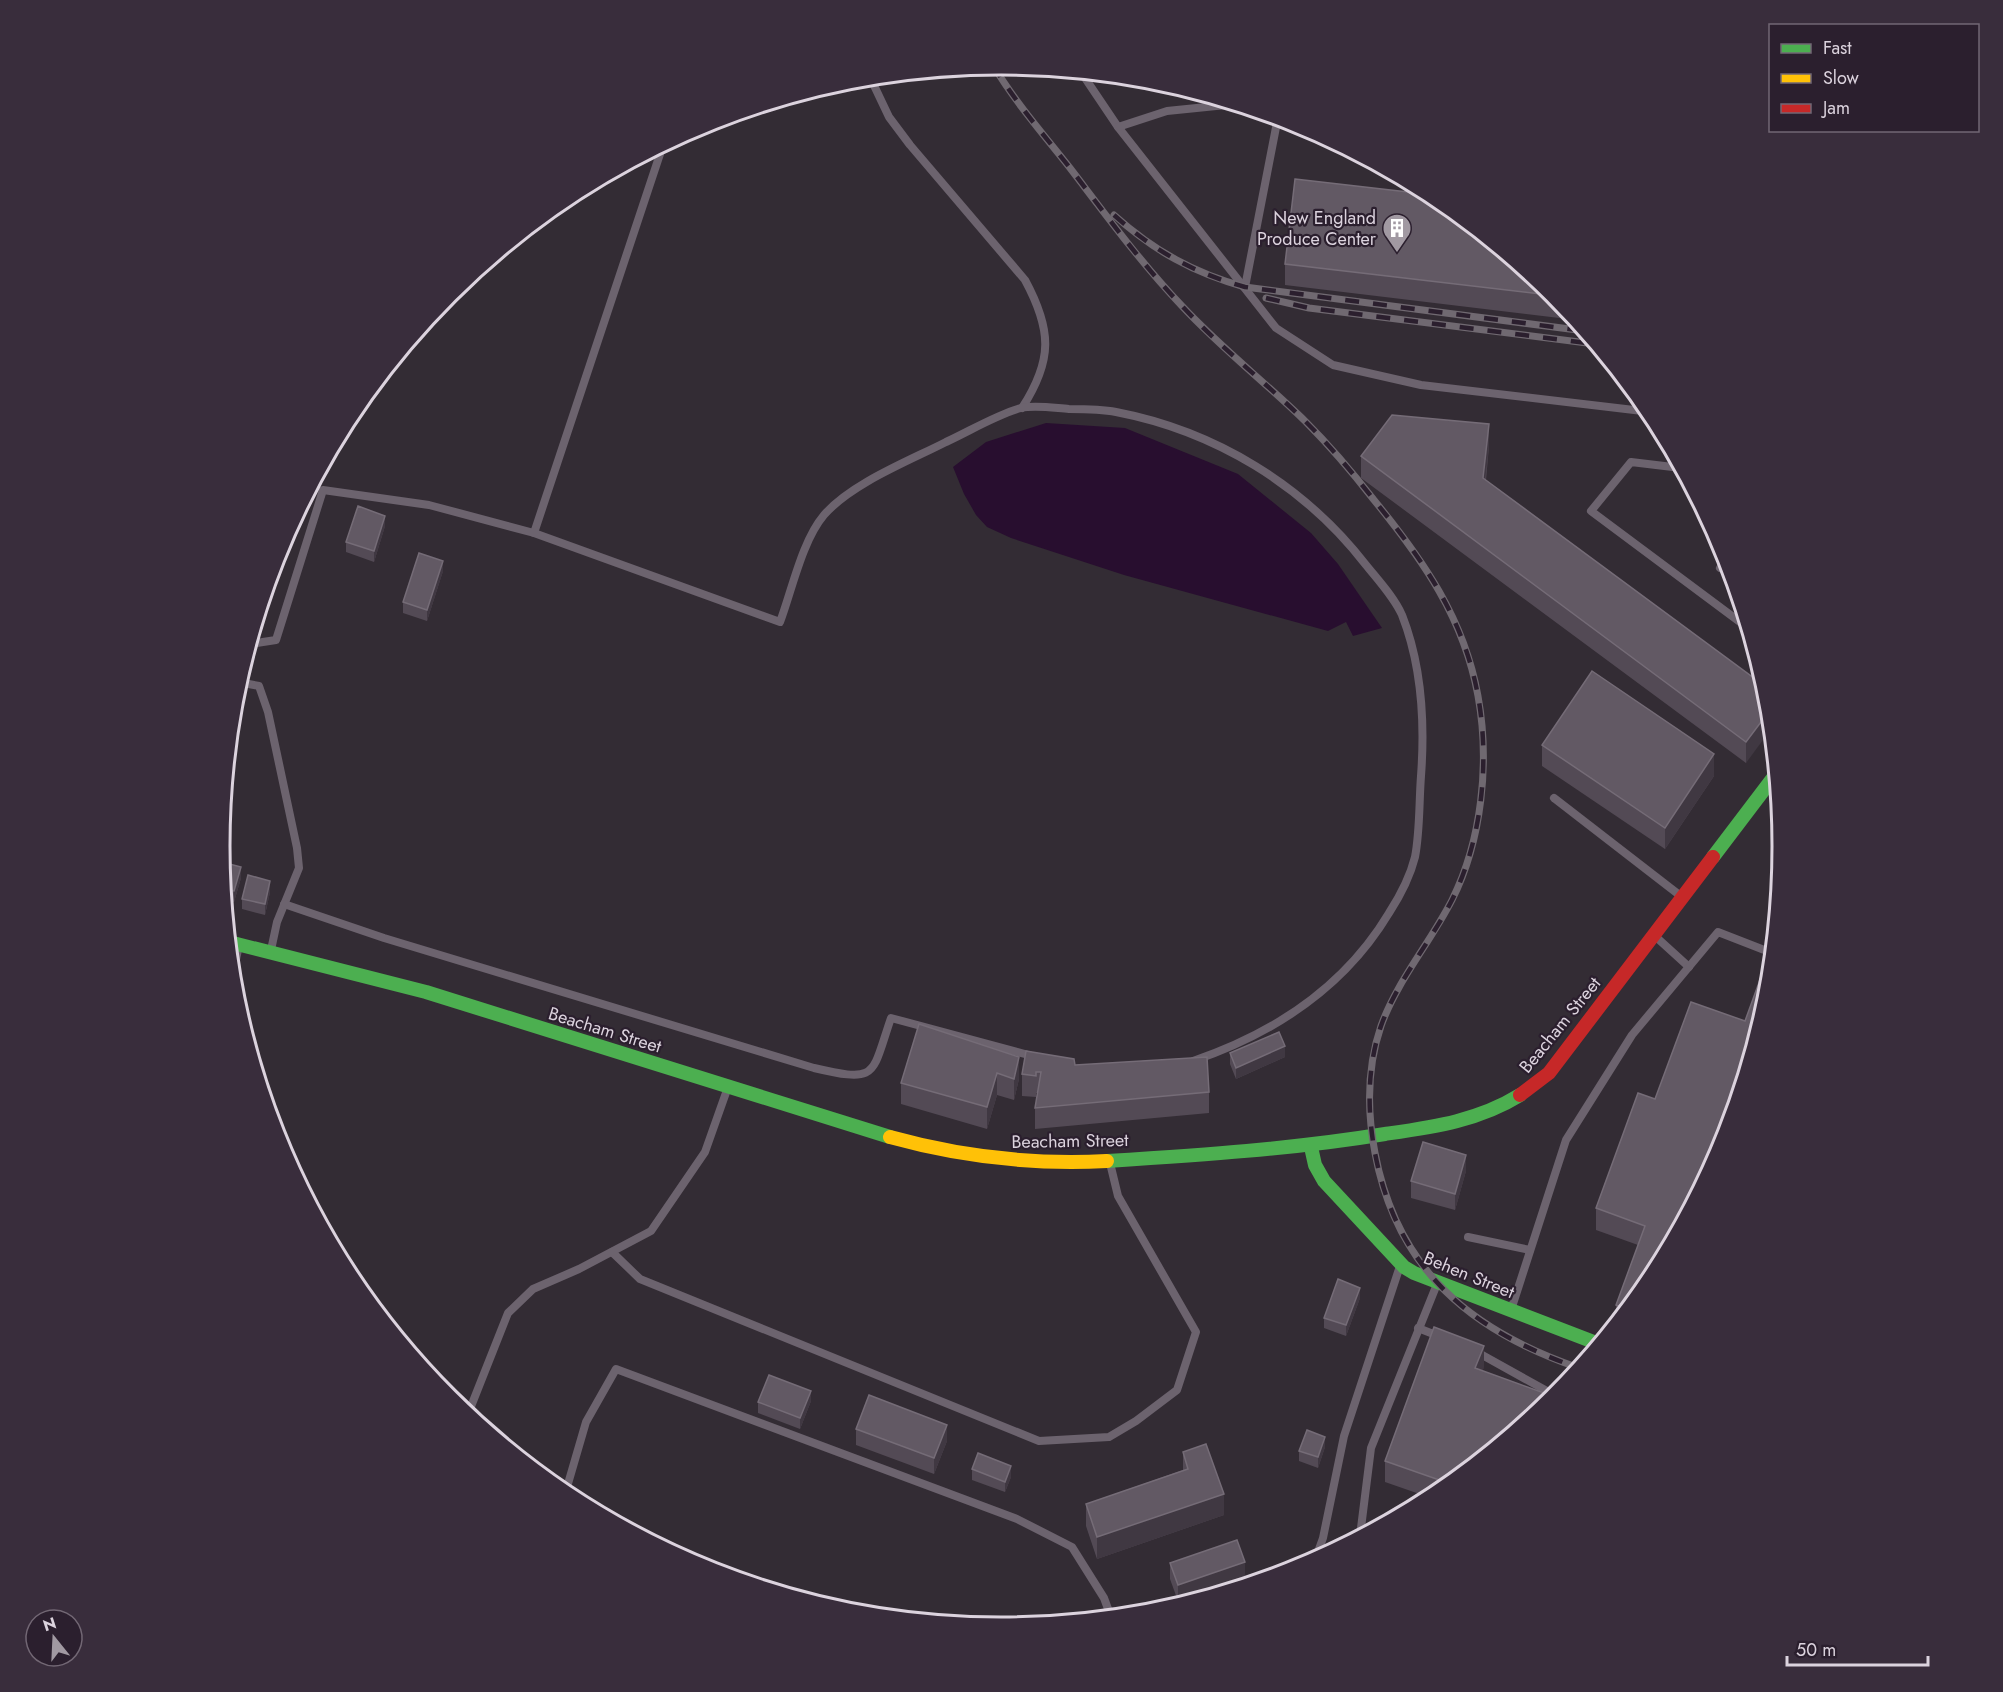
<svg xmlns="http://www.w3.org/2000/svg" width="2003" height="1692" font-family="Jost,sans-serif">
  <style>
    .water { fill: #280e2f }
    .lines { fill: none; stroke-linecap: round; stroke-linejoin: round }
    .lane { stroke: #6c636e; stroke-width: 8 }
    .fast { stroke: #4caf50; stroke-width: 14 }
    .slow { stroke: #ffc107; stroke-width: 14 }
    .jam { stroke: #c62828; stroke-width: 14 }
    .rail-casing { stroke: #706971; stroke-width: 7 }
    .rail { stroke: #2b1f2e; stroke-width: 4.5; stroke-dasharray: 14; stroke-linecap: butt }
    .wall { fill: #534a55 }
    .shaded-wall { fill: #403842 }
    .building { fill: #625964; stroke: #756c77; stroke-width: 1.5 }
    .labels { text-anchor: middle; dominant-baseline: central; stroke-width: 4.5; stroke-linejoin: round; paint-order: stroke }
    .poi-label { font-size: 18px; fill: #dcd3de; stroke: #2b1f2e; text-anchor: end }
    .street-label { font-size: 18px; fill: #dcd3de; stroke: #2b1f2e }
    .rim { fill: none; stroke: #dcd3de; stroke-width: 3 }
  </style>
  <rect width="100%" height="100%" fill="#332c34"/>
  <!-- water -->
  <polygon class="water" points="1046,423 1125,428 1238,474 1311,533 1338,564 1382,628 1353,636 1346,622 1328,631 1124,575 1011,538 987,527 976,515 964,494 953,467 986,442"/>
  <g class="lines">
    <!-- lane -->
    <g class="lane">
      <polyline points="1081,72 1118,127 1276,328 1333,365 1421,385 1651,412"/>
      <path d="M870,77L889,117L910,145L1025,280C1052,330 1053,360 1022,408"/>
      <polyline points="1118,127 1167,111 1236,104"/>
      <polyline points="1245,287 1278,117"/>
      <polyline points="1681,468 1631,462 1591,511 1748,628"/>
      <polyline points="534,533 663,145"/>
      <polyline points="1720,568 1727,558"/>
      <path d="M250,644L276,640L323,490L429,505L534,533L780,622C792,590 802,541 824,515C852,483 909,461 946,442C970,431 996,415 1021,408C1035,405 1054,408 1069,409C1084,409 1101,409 1116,412C1215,431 1304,485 1366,565C1378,580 1394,597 1402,615C1422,666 1425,722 1421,776C1419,802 1420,831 1415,857C1410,877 1400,896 1389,913C1344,988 1275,1033 1193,1061"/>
      <polyline points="238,682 259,686 268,712 297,848 299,868 277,922 271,950"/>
      <polyline points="1554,798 1682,897"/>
      <path d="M284,904L384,938L814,1068C879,1083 871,1076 891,1018L1036,1057"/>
      <polyline points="1656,937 1689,967"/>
      <polyline points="233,974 239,945"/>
      <polyline points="1468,1237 1530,1250"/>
      <polyline points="612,1252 640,1279 1039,1441 1109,1437 1136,1421 1177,1390 1196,1332 1118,1196 1110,1163"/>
      <polyline points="1511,1310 1566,1140 1632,1035 1718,932 1772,953"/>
      <polyline points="1418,1328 1441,1337"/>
      <polyline points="1475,1351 1556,1396"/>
      <polyline points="468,1414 508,1313 533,1289 579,1269 651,1231 705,1152 728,1087"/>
      <polyline points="565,1494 586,1422 616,1369 1017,1519 1072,1547 1104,1598 1111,1617"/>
      <polyline points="1360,1536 1371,1448 1437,1284"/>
      <polyline points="1315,1560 1323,1538 1344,1436 1400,1266"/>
    </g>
    <!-- fast -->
    <g class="fast">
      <polyline points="1713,857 1776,774"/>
      <polyline points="229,942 426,992 890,1137"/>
      <polyline points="1311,1147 1315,1165 1324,1181 1404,1267 1414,1273 1599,1344"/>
      <path d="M1107,1161C1201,1155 1293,1149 1385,1134C1433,1127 1478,1121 1520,1095"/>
    </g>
    <!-- slow -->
    <path class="slow" d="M890,1137C962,1157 1032,1165 1107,1161"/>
    <!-- jam -->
    <polyline class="jam" points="1520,1095 1549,1073 1713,857"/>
    <!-- rail casing -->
    <g class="rail-casing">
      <g id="rail">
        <path d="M993,65C1015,102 1044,135 1070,168C1106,215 1141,263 1182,306C1220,347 1265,382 1305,421C1330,446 1353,473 1374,500C1423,560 1464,618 1478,696C1490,762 1482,840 1452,900C1430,943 1397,981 1381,1026C1367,1067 1367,1111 1375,1153C1397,1270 1471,1331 1579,1368"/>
        <path d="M1114,215C1154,251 1194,273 1245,287L1585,331"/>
        <polyline points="1266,298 1309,308 1595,344"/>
      </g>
    </g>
    <!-- rail -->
    <use href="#rail" class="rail"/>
  </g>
  <!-- wall -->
  <g class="wall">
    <polygon points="1285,264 1554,294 1576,320 1285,285"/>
    <polygon points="1489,446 1486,480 1766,687 1746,763 1361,478 1361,456"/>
    <polygon points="385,526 374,562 346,552 346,542"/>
    <polygon points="443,571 427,621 403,613 403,602"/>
    <polygon points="1542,745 1714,776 1665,849 1542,766"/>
    <polygon points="222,862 241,878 234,902 227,900"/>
    <polygon points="270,892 265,915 242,909 242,899"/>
    <polygon points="1745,1021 1651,1280 1616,1323 1616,1305 1638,1245 1596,1230 1596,1208 1655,1099"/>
    <polygon points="919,1024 1019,1079 1014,1100 997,1095 987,1129 901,1104 901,1083"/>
    <polygon points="1230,1053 1285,1057 1236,1079 1230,1064"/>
    <polygon points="1075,1065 1209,1092 1209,1113 1035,1129 1035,1108 1038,1093 1036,1093 1036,1097 1022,1096 1022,1074"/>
    <polygon points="1466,1171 1455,1210 1411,1198 1411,1181"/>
    <polygon points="1360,1298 1346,1336 1324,1328 1324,1318"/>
    <polygon points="1484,1367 1482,1371 1554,1399 1435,1496 1431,1498 1385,1482 1385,1461"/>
    <polygon points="811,1401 800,1429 758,1413 758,1402"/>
    <polygon points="856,1429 947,1441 934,1474 856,1445"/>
    <polygon points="1325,1447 1318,1468 1299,1461 1299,1451"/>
    <polygon points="1183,1452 1224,1515 1097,1559 1086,1526 1086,1504 1183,1470"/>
    <polygon points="972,1469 1011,1477 1005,1492 972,1480"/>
    <polygon points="1170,1563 1245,1578 1178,1601 1170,1579"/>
  </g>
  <!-- shaded-wall -->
  <g class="shaded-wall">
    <polygon points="1489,424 1489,446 1483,499 1483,478"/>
    <polygon points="385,516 385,526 374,562 374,551"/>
    <polygon points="443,561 443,571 427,621 427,610"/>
    <polygon points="1770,710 1771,729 1746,763 1746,742"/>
    <polygon points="1714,754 1714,776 1665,849 1665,828"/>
    <polygon points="241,867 241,878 234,902 234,891"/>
    <polygon points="270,881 270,892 265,915 265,904"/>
    <polygon points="1285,1046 1285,1057 1236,1079 1236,1068"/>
    <polygon points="1019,1057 1019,1079 1014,1100 1014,1079"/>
    <polygon points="997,1073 997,1095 987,1129 987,1107"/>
    <polygon points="1466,1155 1466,1171 1455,1210 1455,1194"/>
    <polygon points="1360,1288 1360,1298 1346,1336 1346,1325"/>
    <polygon points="1484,1346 1484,1367 1475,1390 1475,1368"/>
    <polygon points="811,1391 811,1401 800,1429 800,1418"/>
    <polygon points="947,1425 947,1441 934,1474 934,1458"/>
    <polygon points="1325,1437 1325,1447 1318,1468 1318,1457"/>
    <polygon points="1011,1466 1011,1477 1005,1492 1005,1482"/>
    <polygon points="1224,1494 1224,1515 1097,1559 1097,1537"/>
    <polygon points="1245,1562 1245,1578 1178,1601 1178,1585"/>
  </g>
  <!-- building -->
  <g class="building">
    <polygon points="1295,179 1434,195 1557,296 1285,264"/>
    <polygon points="1392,415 1489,424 1483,478 1766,687 1768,694 1770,710 1746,742 1361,456"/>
    <polygon points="358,506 385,516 374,551 346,542"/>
    <polygon points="419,553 443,561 427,610 403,602"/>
    <polygon points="1592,671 1714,754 1665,828 1542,745"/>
    <polygon points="222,862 241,867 234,891 227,890 225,896"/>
    <polygon points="248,875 270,881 265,904 242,899"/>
    <polygon points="1773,944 1768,999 1723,1145 1651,1280 1627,1309 1616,1305 1645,1226 1596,1208 1638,1093 1655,1099 1691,1002 1745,1021"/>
    <polygon points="919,1024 1019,1057 1014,1079 997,1073 987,1107 901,1083"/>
    <polygon points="1279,1032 1285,1046 1236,1068 1230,1053"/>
    <polygon points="1026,1051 1074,1059 1075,1065 1207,1057 1209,1092 1035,1108 1041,1072 1036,1072 1036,1076 1022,1074"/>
    <polygon points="1423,1142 1466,1155 1455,1194 1411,1181"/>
    <polygon points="1338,1279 1360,1288 1346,1325 1324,1318"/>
    <polygon points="1434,1327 1484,1346 1475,1368 1555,1397 1442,1490 1445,1482 1385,1461"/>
    <polygon points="769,1375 811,1391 800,1418 758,1402"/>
    <polygon points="869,1395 947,1425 934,1458 856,1429"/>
    <polygon points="1307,1430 1325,1437 1318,1457 1299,1451"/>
    <polygon points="1206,1444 1224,1494 1097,1537 1086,1504 1188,1469 1183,1452"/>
    <polygon points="978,1453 1011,1466 1005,1482 972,1469"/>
    <polygon points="1237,1540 1245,1562 1178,1585 1170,1563"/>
  </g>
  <!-- icons -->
  <defs>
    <g id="building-pin" transform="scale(1.5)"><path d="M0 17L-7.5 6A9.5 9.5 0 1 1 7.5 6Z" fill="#a199a2" stroke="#2b1f2e"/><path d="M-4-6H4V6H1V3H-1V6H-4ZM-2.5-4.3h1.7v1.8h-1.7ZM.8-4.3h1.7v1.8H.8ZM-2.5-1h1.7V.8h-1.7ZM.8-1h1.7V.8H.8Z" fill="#fff"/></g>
  </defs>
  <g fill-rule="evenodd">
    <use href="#building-pin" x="1397" y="228"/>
  </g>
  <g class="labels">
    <!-- poi labels -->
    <g class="poi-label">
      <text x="1376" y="218">New England<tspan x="1376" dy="21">Produce Center</tspan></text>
    </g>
    <!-- street labels -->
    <g class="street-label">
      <text transform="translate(1560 1025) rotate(-51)">Beacham Street</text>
      <text transform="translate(605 1030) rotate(17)">Beacham Street</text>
      <text transform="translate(1070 1141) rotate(-1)">Beacham Street</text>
      <text transform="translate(1469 1275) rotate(22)">Behen Street</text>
    </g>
  </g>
  <!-- crop -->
  <path d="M0 0H2003V1692H0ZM230 846a771 771 0 1 1 1542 0a771 771 0 1 1-1542 0Z" fill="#392d3c" fill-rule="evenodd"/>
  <path class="rim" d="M230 846a771 771 0 1 1 1542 0a771 771 0 1 1-1542 0Z"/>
  <!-- legend -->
  <rect x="1769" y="24" width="210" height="108" fill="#2b1f2e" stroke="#726774" stroke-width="1.5"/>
  <rect x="1781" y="44" width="30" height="9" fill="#4caf50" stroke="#726774" stroke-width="1.5"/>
  <text x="1823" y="54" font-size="18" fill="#dcd3de">Fast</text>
  <rect x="1781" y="74" width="30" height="9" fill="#ffc107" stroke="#726774" stroke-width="1.5"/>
  <text x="1823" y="84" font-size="18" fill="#dcd3de">Slow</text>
  <rect x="1781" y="104" width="30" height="9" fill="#c62828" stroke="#726774" stroke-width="1.5"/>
  <text x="1823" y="114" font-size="18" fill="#dcd3de">Jam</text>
  <!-- north arrow -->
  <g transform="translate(54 1638) rotate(342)"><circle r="28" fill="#2b1f2e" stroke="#726774" stroke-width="1.5"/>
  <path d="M0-4.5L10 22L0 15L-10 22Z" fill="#a199a2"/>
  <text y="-9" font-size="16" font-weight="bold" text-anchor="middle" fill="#dcd3de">N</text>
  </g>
  <!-- scale -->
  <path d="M1787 1656v9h141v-9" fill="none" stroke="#dcd3de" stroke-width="3"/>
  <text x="1796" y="1656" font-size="18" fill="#dcd3de" stroke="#2b1f2e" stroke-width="4.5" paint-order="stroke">50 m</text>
</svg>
